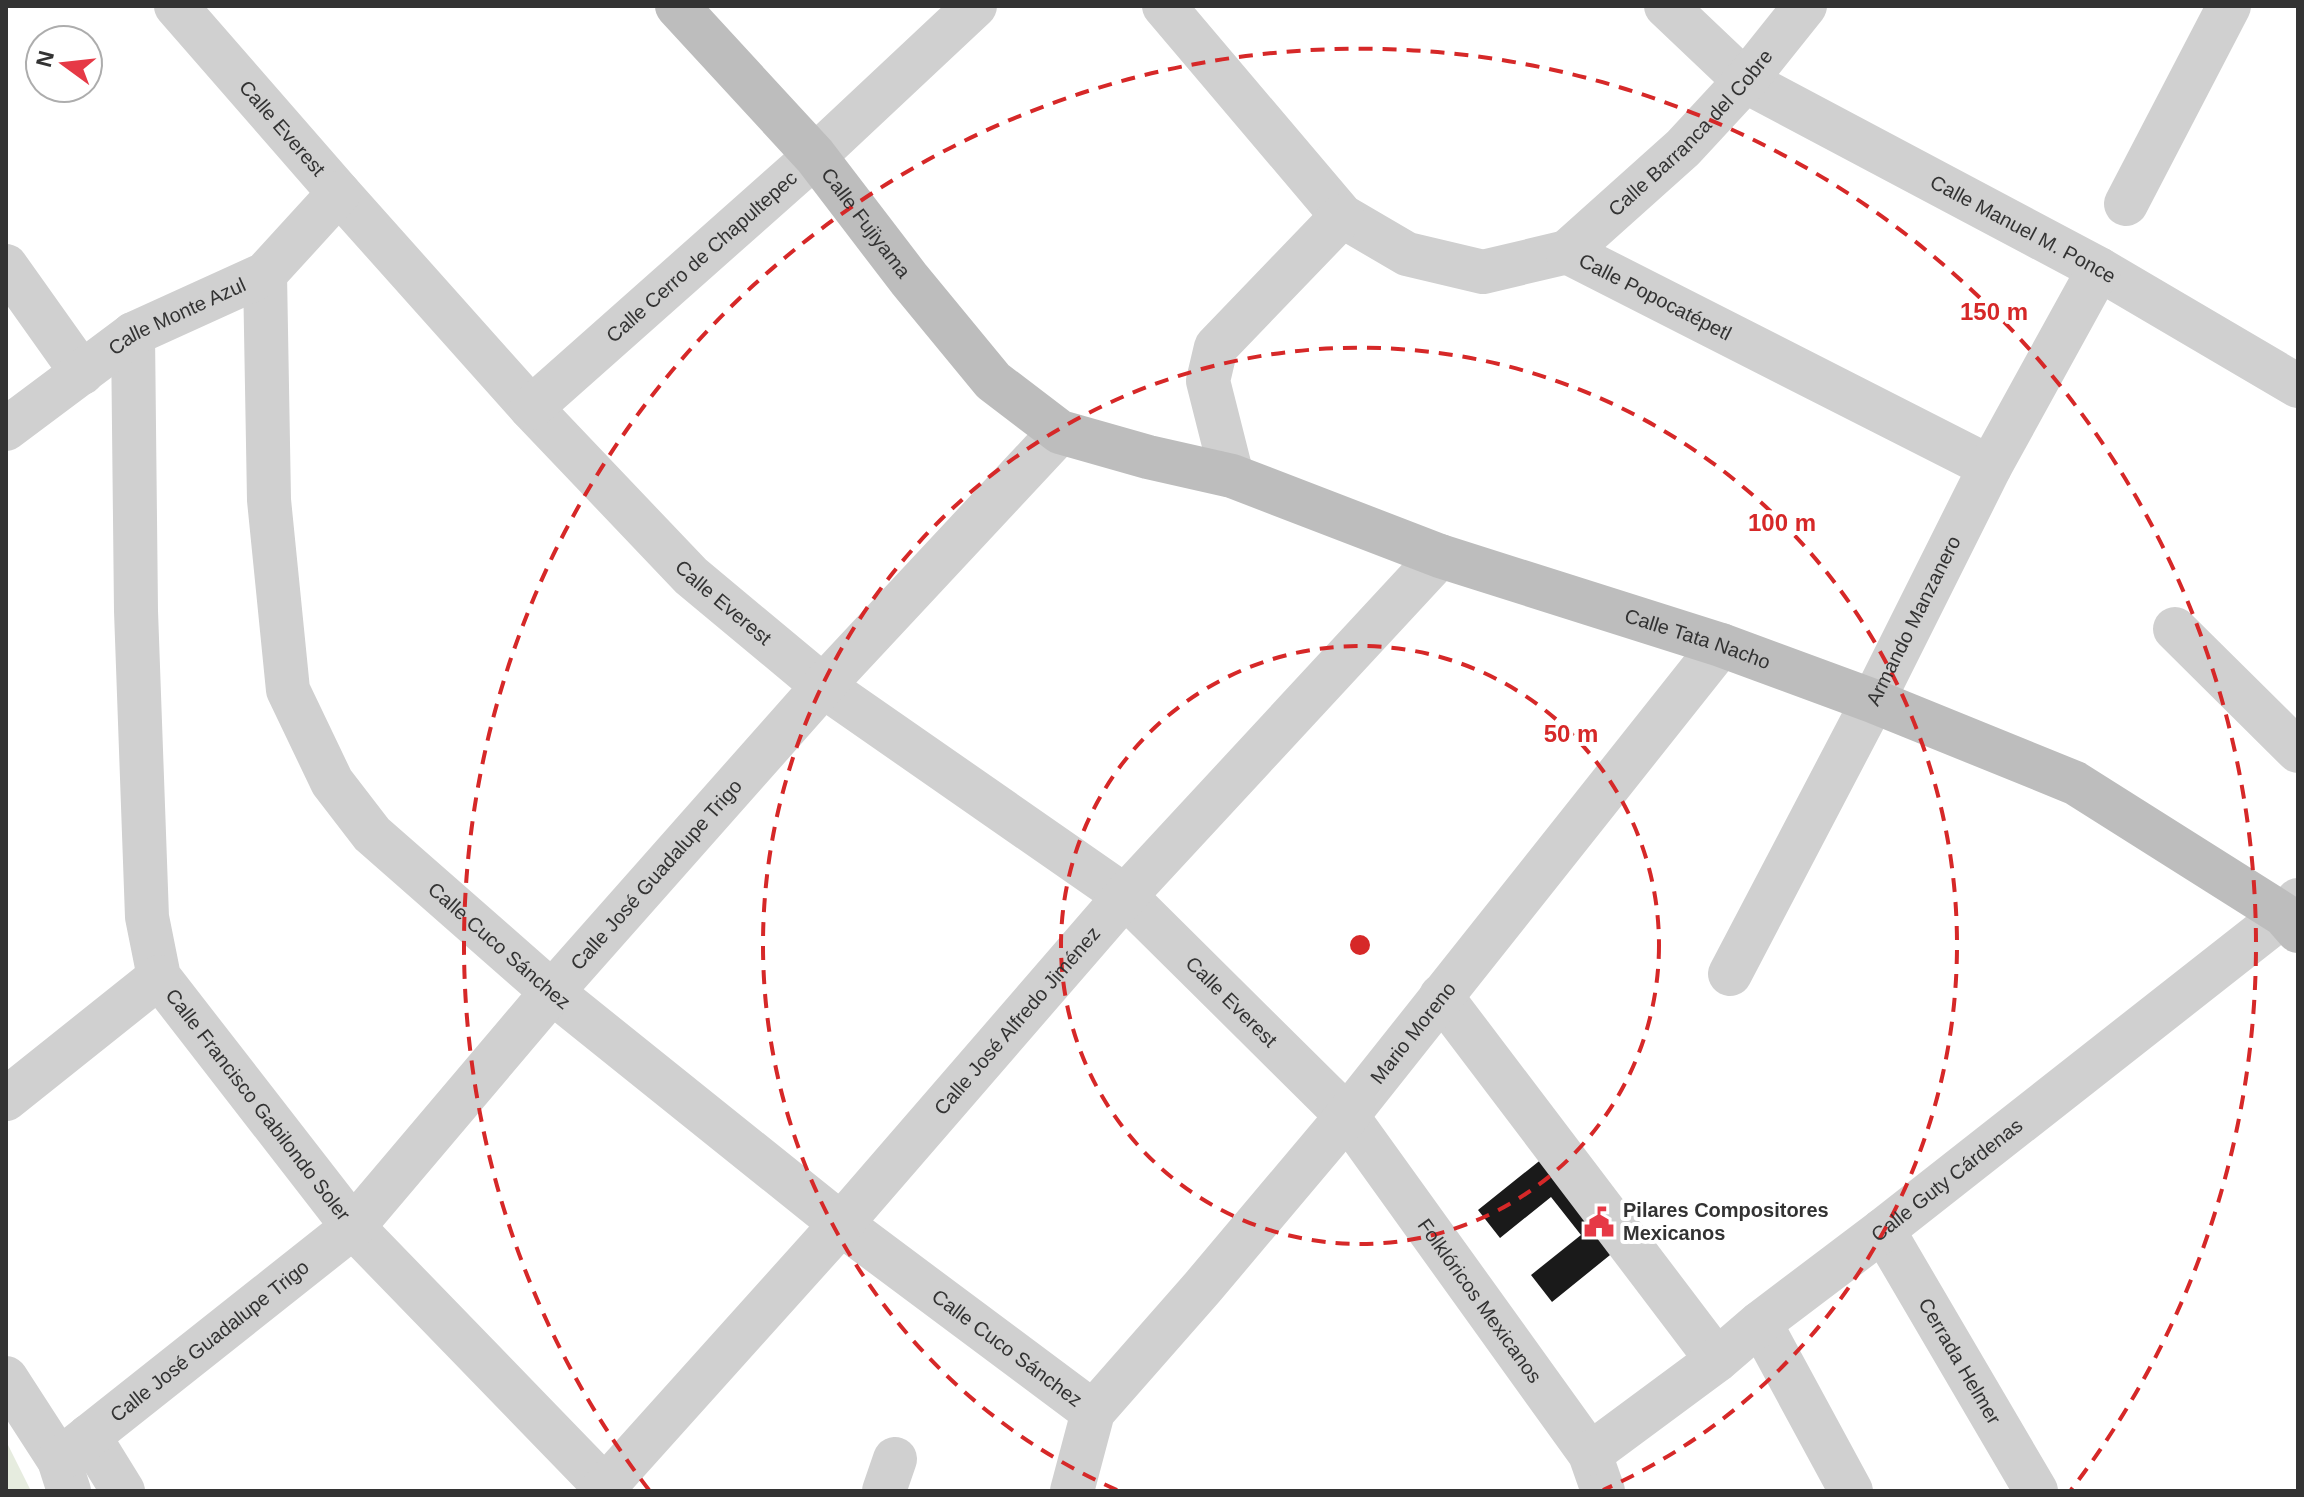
<svg xmlns="http://www.w3.org/2000/svg" width="2304" height="1497" font-family="Helvetica,sans-serif">
  <style>
    .green { fill: #e6ecdf }
    .building { fill: #1a1a1a }
    .lines { fill: none; stroke-linecap: round; stroke-linejoin: round }
    .street { stroke: #d0d0d0; stroke-width: 44 }
    .secondary { stroke: #bdbdbd; stroke-width: 44 }
    .ring { fill: none; stroke: #d62828; stroke-width: 4; stroke-dasharray: 14 10 }
    .labels { text-anchor: middle; dominant-baseline: central; stroke-width: 8; stroke-linejoin: round; paint-order: stroke }
    .street-label { font-size: 20px; fill: #333; stroke: #fff }
    .poi-label { font-size: 20px; font-weight: bold; fill: #333; stroke: #fff; text-anchor: start }
    .centre { fill: #d62828; stroke: #fff; stroke-width: 4 }
    .ring-label { font-size: 24px; text-anchor: middle; font-weight: bold; fill: #d62828; stroke: #fff; stroke-width: 8; stroke-linejoin: round; paint-order: stroke }
  </style>
  <rect width="100%" height="100%" fill="#fff"/>
  <!-- green -->
  <polygon class="green" points="6,1441 31,1491 6,1491"/>
  <!-- building -->
  <polygon class="building" points="1563,1142 1636,1234 1552,1302 1531,1275 1581,1235 1551,1197 1500,1238 1478,1210"/>
  <g class="lines">
    <!-- street -->
    <g class="street">
      <path id="s1" d="M176,6L339,193L531,408L691,576L823,686L1125,896L1347,1116L1590,1454L1603,1491"/>
      <path id="s2" d="M1164,6L1342,216L1407,254L1483,272L1567,252L1990,467"/>
      <path id="s3" d="M1666,6L1745,81L2099,269L2298,386"/>
      <polyline points="2126,204 2229,6"/>
      <path id="s4" d="M1567,252L1683,148L1745,81L1805,6"/>
      <polyline points="6,266 82,373"/>
      <path id="s5" d="M265,274L269,500L288,690L332,782L372,834L552,992L841,1224L1093,1412"/>
      <path id="s6" d="M133,334L136,611L147,917L159,977L353,1227L606,1488"/>
      <path id="s7" d="M531,408L815,156L975,6"/>
      <path id="s8" d="M6,429L133,334L265,274L339,193"/>
      <polyline points="1232,476 1208,381 1216,347 1342,216"/>
      <polyline points="2175,629 2298,751"/>
      <path id="s9" d="M1730,974L1873,701L1990,467L2099,269"/>
      <polyline points="1441,996 1717,1360"/>
      <polyline points="6,1099 159,977"/>
      <path id="s10" d="M1883,1230L2036,1491"/>
      <polyline points="1760,1323 1851,1491"/>
      <polyline points="6,1378 59,1460 69,1491"/>
      <polyline points="89,1436 123,1491"/>
      <path id="s11" d="M1590,1454L1717,1360L1760,1323L1883,1230L2284,915L2298,900"/>
      <path id="s12" d="M59,1460L353,1227L552,992L823,686L1060,432"/>
      <path id="s13" d="M601,1491L841,1224L1125,896L1440,556"/>
      <polyline points="884,1491 895,1459"/>
      <path id="s14" d="M1072,1491L1093,1412L1202,1288L1347,1116L1721,645"/>
    </g>
    <!-- secondary -->
    <path class="secondary" id="s15" d="M677,6L815,156L909,279L993,381L1060,432L1148,457L1232,476L1440,556L1721,645L1873,701L2075,783L2284,915L2298,931"/>
  </g>
  <!-- distance rings -->
  <g class="ring">
    <circle cx="1360" cy="945" r="299"/>
    <path d="M1117 1490A597 597 0 1 1 1603 1490"/>
    <path d="M649 1490A896 896 0 1 1 2071 1490"/>
  </g>
  <!-- icons -->
  <defs>
    <g id="civic-bare" transform="scale(2.4)"><path d="M-.6-6.5H3V-4.5H.6V-3L4-1V1h2V6H-6V1h2V-1L-.6-3ZM-1.2 2.5V6h2.4V2.5Z" fill="#e63946" stroke="#fff" stroke-width="2.5" paint-order="stroke"/></g>
  </defs>
  <g fill-rule="evenodd">
    <use href="#civic-bare" x="1599" y="1222"/>
  </g>
  <g class="labels">
    <!-- street labels -->
    <g class="street-label">
      <text stroke="none"><textPath href="#s1" startOffset="162">Calle Everest</textPath></text>
      <text stroke="none"><textPath href="#s4" startOffset="172">Calle Barranca del Cobre</textPath></text>
      <text stroke="none"><textPath href="#s15" startOffset="288">Calle Fujiyama</textPath></text>
      <text stroke="none"><textPath href="#s3" startOffset="424">Calle Manuel M. Ponce</textPath></text>
      <text stroke="none"><textPath href="#s7" startOffset="228">Calle Cerro de Chapultepec</textPath></text>
      <text stroke="none"><textPath href="#s2" startOffset="614">Calle Popocatépetl</textPath></text>
      <text stroke="none"><textPath href="#s8" startOffset="206">Calle Monte Azul</textPath></text>
      <text stroke="none"><textPath href="#s1" startOffset="810">Calle Everest</textPath></text>
      <text stroke="none"><textPath href="#s9" startOffset="398">Armando Manzanero</textPath></text>
      <text stroke="none"><textPath href="#s15" startOffset="1246">Calle Tata Nacho</textPath></text>
      <text stroke="none"><textPath href="#s12" startOffset="840">Calle José Guadalupe Trigo</textPath></text>
      <text stroke="none"><textPath href="#s5" startOffset="754">Calle Cuco Sánchez</textPath></text>
      <text stroke="none"><textPath href="#s1" startOffset="1458">Calle Everest</textPath></text>
      <text stroke="none"><textPath href="#s13" startOffset="628">Calle José Alfredo Jiménez</textPath></text>
      <text stroke="none"><textPath href="#s14" startOffset="578">Mario Moreno</textPath></text>
      <text stroke="none"><textPath href="#s6" startOffset="806">Calle Francisco Gabilondo Soler</textPath></text>
      <text stroke="none"><textPath href="#s11" startOffset="450">Calle Guty Cárdenas</textPath></text>
      <text stroke="none"><textPath href="#s1" startOffset="1848">Folklóricos Mexicanos</textPath></text>
      <text stroke="none"><textPath href="#s12" startOffset="192">Calle José Guadalupe Trigo</textPath></text>
      <text stroke="none"><textPath href="#s5" startOffset="1402">Calle Cuco Sánchez</textPath></text>
      <text stroke="none"><textPath href="#s10" startOffset="152">Cerrada Helmer</textPath></text>
    </g>
    <!-- poi labels -->
    <g class="poi-label">
      <text x="1623" y="1210">Pilares Compositores<tspan x="1623" dy="23">Mexicanos</tspan></text>
    </g>
  </g>
  <circle cx="1360" cy="945" r="12" class="centre"/>
  <g class="ring-label">
    <text x="1994" y="320">150 m</text>
    <text x="1782" y="531">100 m</text>
    <text x="1571" y="742">50 m</text>
  </g>
  <!-- border -->
  <rect width="2304" height="1497" fill="none" stroke="#333333" stroke-width="16"/>
  <!-- north arrow -->
  <g transform="translate(64 64) rotate(285)"><circle r="38" fill="#ffffff" stroke="#adadad" stroke-width="2"/>
  <path d="M0-6L14 30L0 20L-14 30Z" fill="#e63946"/>
  <text y="-12" font-size="22" font-weight="bold" text-anchor="middle" fill="#333333">N</text>
  </g>
</svg>
